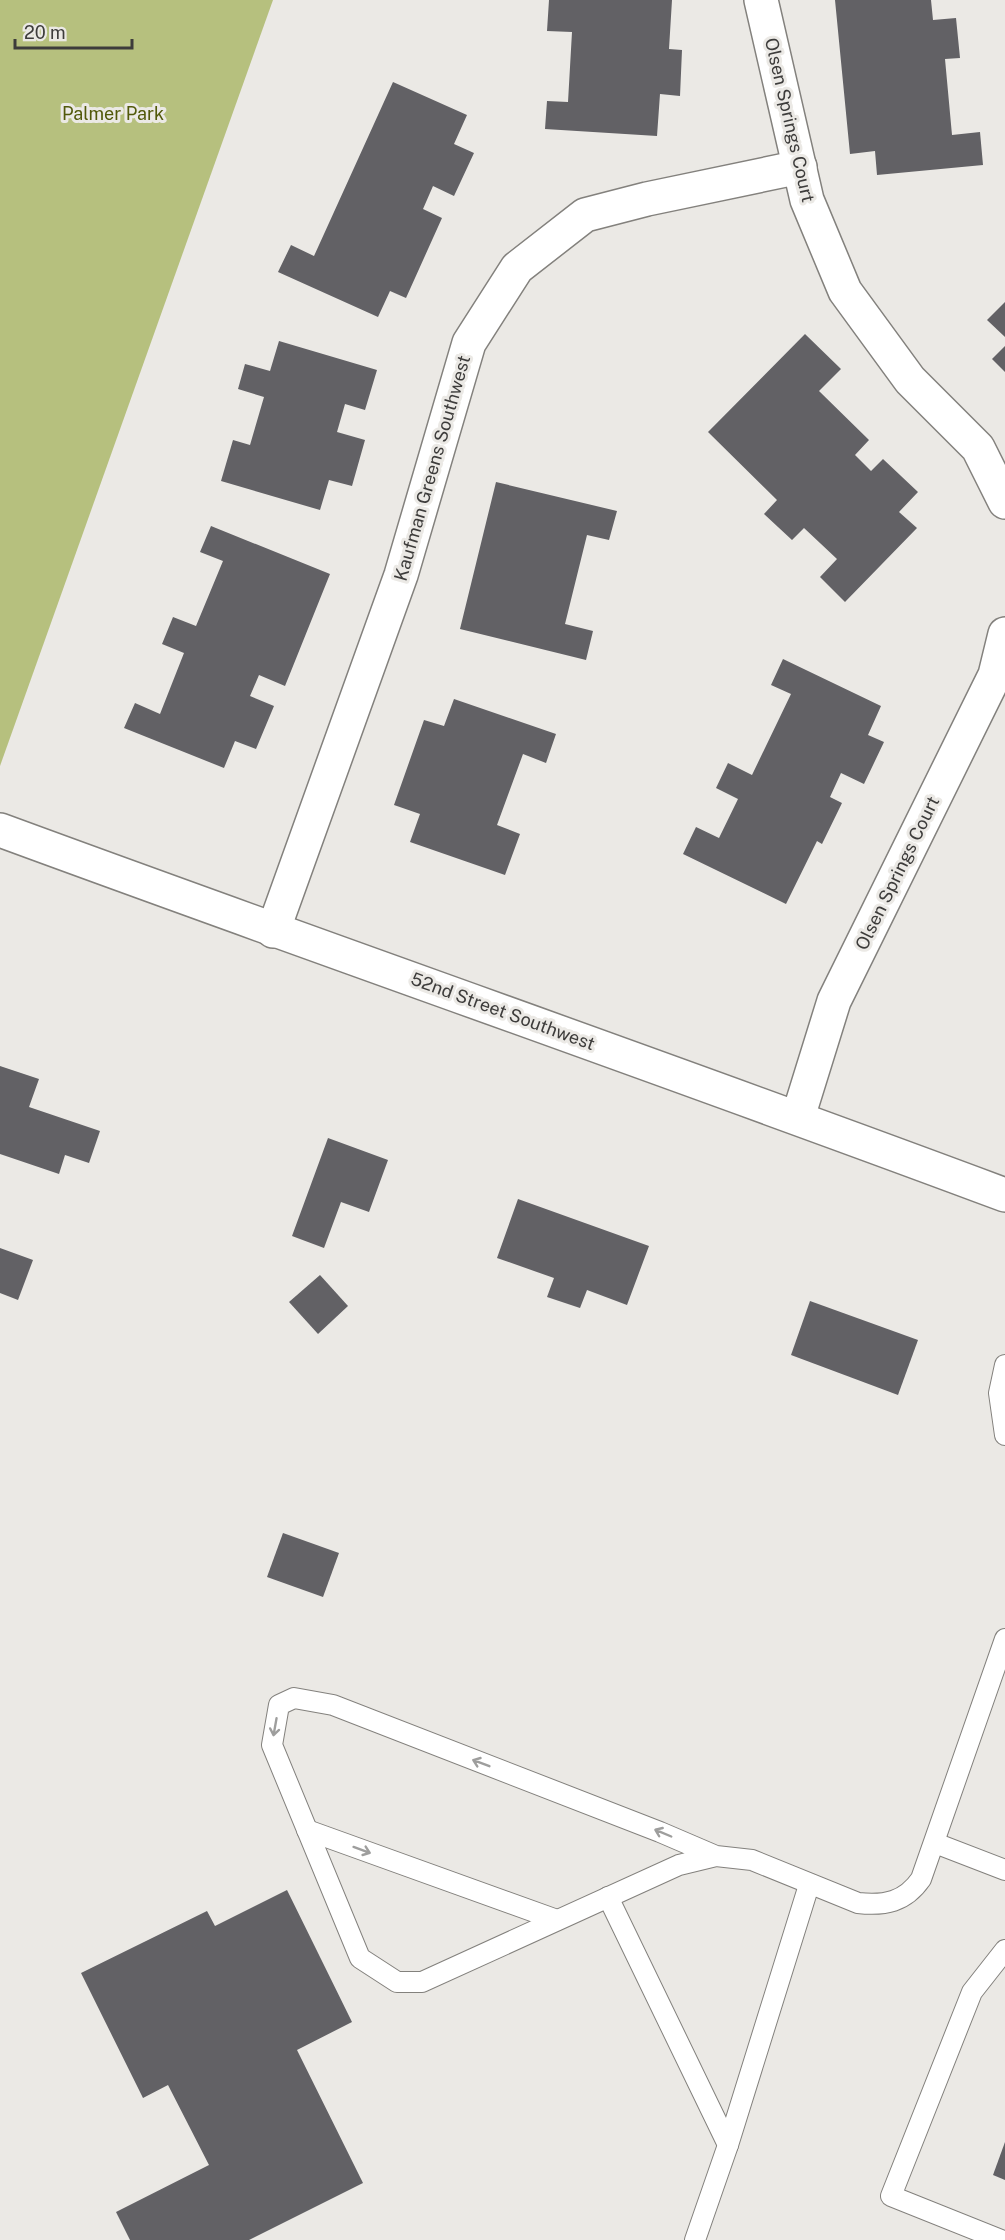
<svg xmlns="http://www.w3.org/2000/svg" width="1005" height="2240" font-family="'Public Sans',sans-serif">
  <style>
    .green { fill: #b6c07e }
    .building { fill: #626165 }
    .lines { fill: none; stroke-linecap: round; stroke-linejoin: round }
    .service-casing { stroke: #83817d; stroke-width: 22 }
    .minor-casing { stroke: #83817d; stroke-width: 36 }
    .tertiary-casing { stroke: #83817d; stroke-width: 36 }
    .service { stroke: #fff; stroke-width: 20 }
    .minor { stroke: #fff; stroke-width: 33 }
    .tertiary { stroke: #fff; stroke-width: 33 }
    .oneway { stroke: #9e9e9d }
    .labels { text-anchor: middle; dominant-baseline: central; stroke-width: 6; stroke-linejoin: round; paint-order: stroke }
    .park-label { font-size: 18px; fill: #51590a; stroke: #ebe9e5 }
    .street-label { font-size: 18px; fill: #3d3c3b; stroke: #ebe9e5 }
  </style>
  <rect width="100%" height="100%" fill="#ebe9e5"/>
  <!-- green -->
  <polygon class="green" points="0,0 273,0 0,766"/>
  <!-- building -->
  <g class="building">
    <polygon points="549,0 672,0 669,49 682,50 680,96 660,94 657,136 545,129 547,101 568,102 572,32 547,31"/>
    <polygon points="835,0 931,0 933,20 956,18 960,58 945,59 952,135 980,132 983,165 877,175 875,151 850,154"/>
    <polygon points="393,82 467,115 454,144 474,153 454,196 433,186 423,209 442,218 406,298 390,291 378,317 278,272 291,245 314,256"/>
    <polygon points="1005,302 1005,337 987,320"/>
    <polygon points="805,334 841,369 819,391 869,440 855,455 871,471 883,459 918,492 899,512 917,528 845,602 820,577 837,559 804,528 792,540 764,514 777,500 708,432"/>
    <polygon points="279,341 377,370 365,410 345,404 337,432 365,440 352,486 329,480 320,510 221,481 233,440 250,445 264,397 238,389 245,364 270,371"/>
    <polygon points="1005,346 1005,372 992,359"/>
    <polygon points="496,482 617,511 609,540 587,535 565,624 593,631 586,660 460,629"/>
    <polygon points="211,526 330,574 285,686 259,675 250,696 274,706 256,749 235,741 224,768 124,728 135,703 160,714 184,653 162,644 173,617 196,626 223,561 200,552"/>
    <polygon points="783,659 881,706 868,735 884,742 864,784 841,773 830,797 842,803 822,844 817,841 786,904 683,854 696,827 719,838 738,799 716,788 728,763 752,775 791,694 771,685"/>
    <polygon points="454,699 556,734 546,763 523,754 497,825 520,834 505,875 410,842 420,814 394,805 424,720 444,726"/>
    <polygon points="0,1066 39,1079 29,1107 100,1131 89,1163 65,1155 59,1174 0,1154"/>
    <polygon points="328,1138 388,1160 369,1212 341,1202 324,1248 292,1236"/>
    <polygon points="518,1199 649,1246 627,1305 587,1290 580,1308 547,1297 554,1278 497,1258"/>
    <polygon points="0,1248 33,1260 18,1300 0,1293"/>
    <polygon points="320,1275 348,1306 318,1334 289,1302"/>
    <polygon points="810,1301 918,1340 898,1395 791,1355"/>
    <polygon points="283,1533 339,1553 323,1597 267,1577"/>
    <polygon points="287,1890 352,2022 297,2050 363,2183 249,2240 130,2240 116,2212 209,2165 168,2085 143,2098 81,1973 207,1911 215,1926"/>
    <polygon points="1005,2142 1005,2180 993,2175"/>
  </g>
  <g class="lines">
    <!-- service casing -->
    <g class="service-casing">
      <g id="service">
        <polyline points="1005,1365 999,1393 1005,1435"/>
        <polyline points="307,1830 557,1920"/>
        <polyline points="935,1843 1005,1870"/>
        <path d="M716,1856L660,1832L333,1705L294,1698L279,1705L272,1745L360,1958L397,1982H422L679,1865L716,1856L752,1860L858,1903C885,1906 905,1902 921,1879L1005,1639"/>
        <polyline points="608,1897 728,2145"/>
        <polyline points="695,2240 728,2145 809,1885"/>
        <polyline points="1001,2240 891,2196 972,1992 1005,1950"/>
      </g>
    </g>
    <!-- minor casing -->
    <g class="minor-casing">
      <g id="minor">
        <polyline points="761,0 807,200 845,291 910,380 978,448 1005,502"/>
        <polyline points="273,931 401,575 469,343 517,268 585,215 647,199 800,167"/>
        <polyline points="798,1117 834,1001 995,675 1005,634"/>
      </g>
    </g>
    <!-- tertiary casing -->
    <g class="tertiary-casing">
      <path id="tertiary" d="M0,830C334,953 671,1070 1005,1195"/>
    </g>
    <!-- service -->
    <use href="#service" class="service"/>
    <!-- minor -->
    <use href="#minor" class="minor"/>
    <!-- tertiary -->
    <use href="#tertiary" class="tertiary"/>
  </g>
  <!-- one-way arrows -->
  <defs><path id="oneway-shaft" d="M-6 0H5M1.5-3L5.5 0L1.5 3" fill="none" stroke-width="1.6" stroke-linecap="round" stroke-linejoin="round" transform="scale(1.5)"/></defs>
  <g class="oneway">
    <use href="#oneway-shaft" transform="translate(275 1727) rotate(100)"/>
    <use href="#oneway-shaft" transform="translate(481 1763) rotate(-159)"/>
    <use href="#oneway-shaft" transform="translate(663 1833) rotate(-157)"/>
    <use href="#oneway-shaft" transform="translate(362 1850) rotate(20)"/>
  </g>
  <g class="labels">
    <!-- park labels -->
    <g class="park-label">
      <text x="113" y="113">Palmer Park</text>
    </g>
    <!-- street labels -->
    <g class="street-label">
      <text transform="translate(790 120) rotate(77)">Olsen Springs Court</text>
      <text transform="translate(432 468) rotate(-74)">Kaufman Greens Southwest</text>
      <text transform="translate(897 873) rotate(-64)">Olsen Springs Court</text>
      <text transform="translate(503 1011) rotate(20)">52nd Street Southwest</text>
    </g>
  </g>
  <!-- scale -->
  <path d="M15 39v9h117v-9" fill="none" stroke="#3d3c3b" stroke-width="3"/>
  <text x="24" y="39" font-size="18" fill="#3d3c3b" stroke="#ebe9e5" stroke-width="4.5" paint-order="stroke">20 m</text>
</svg>
